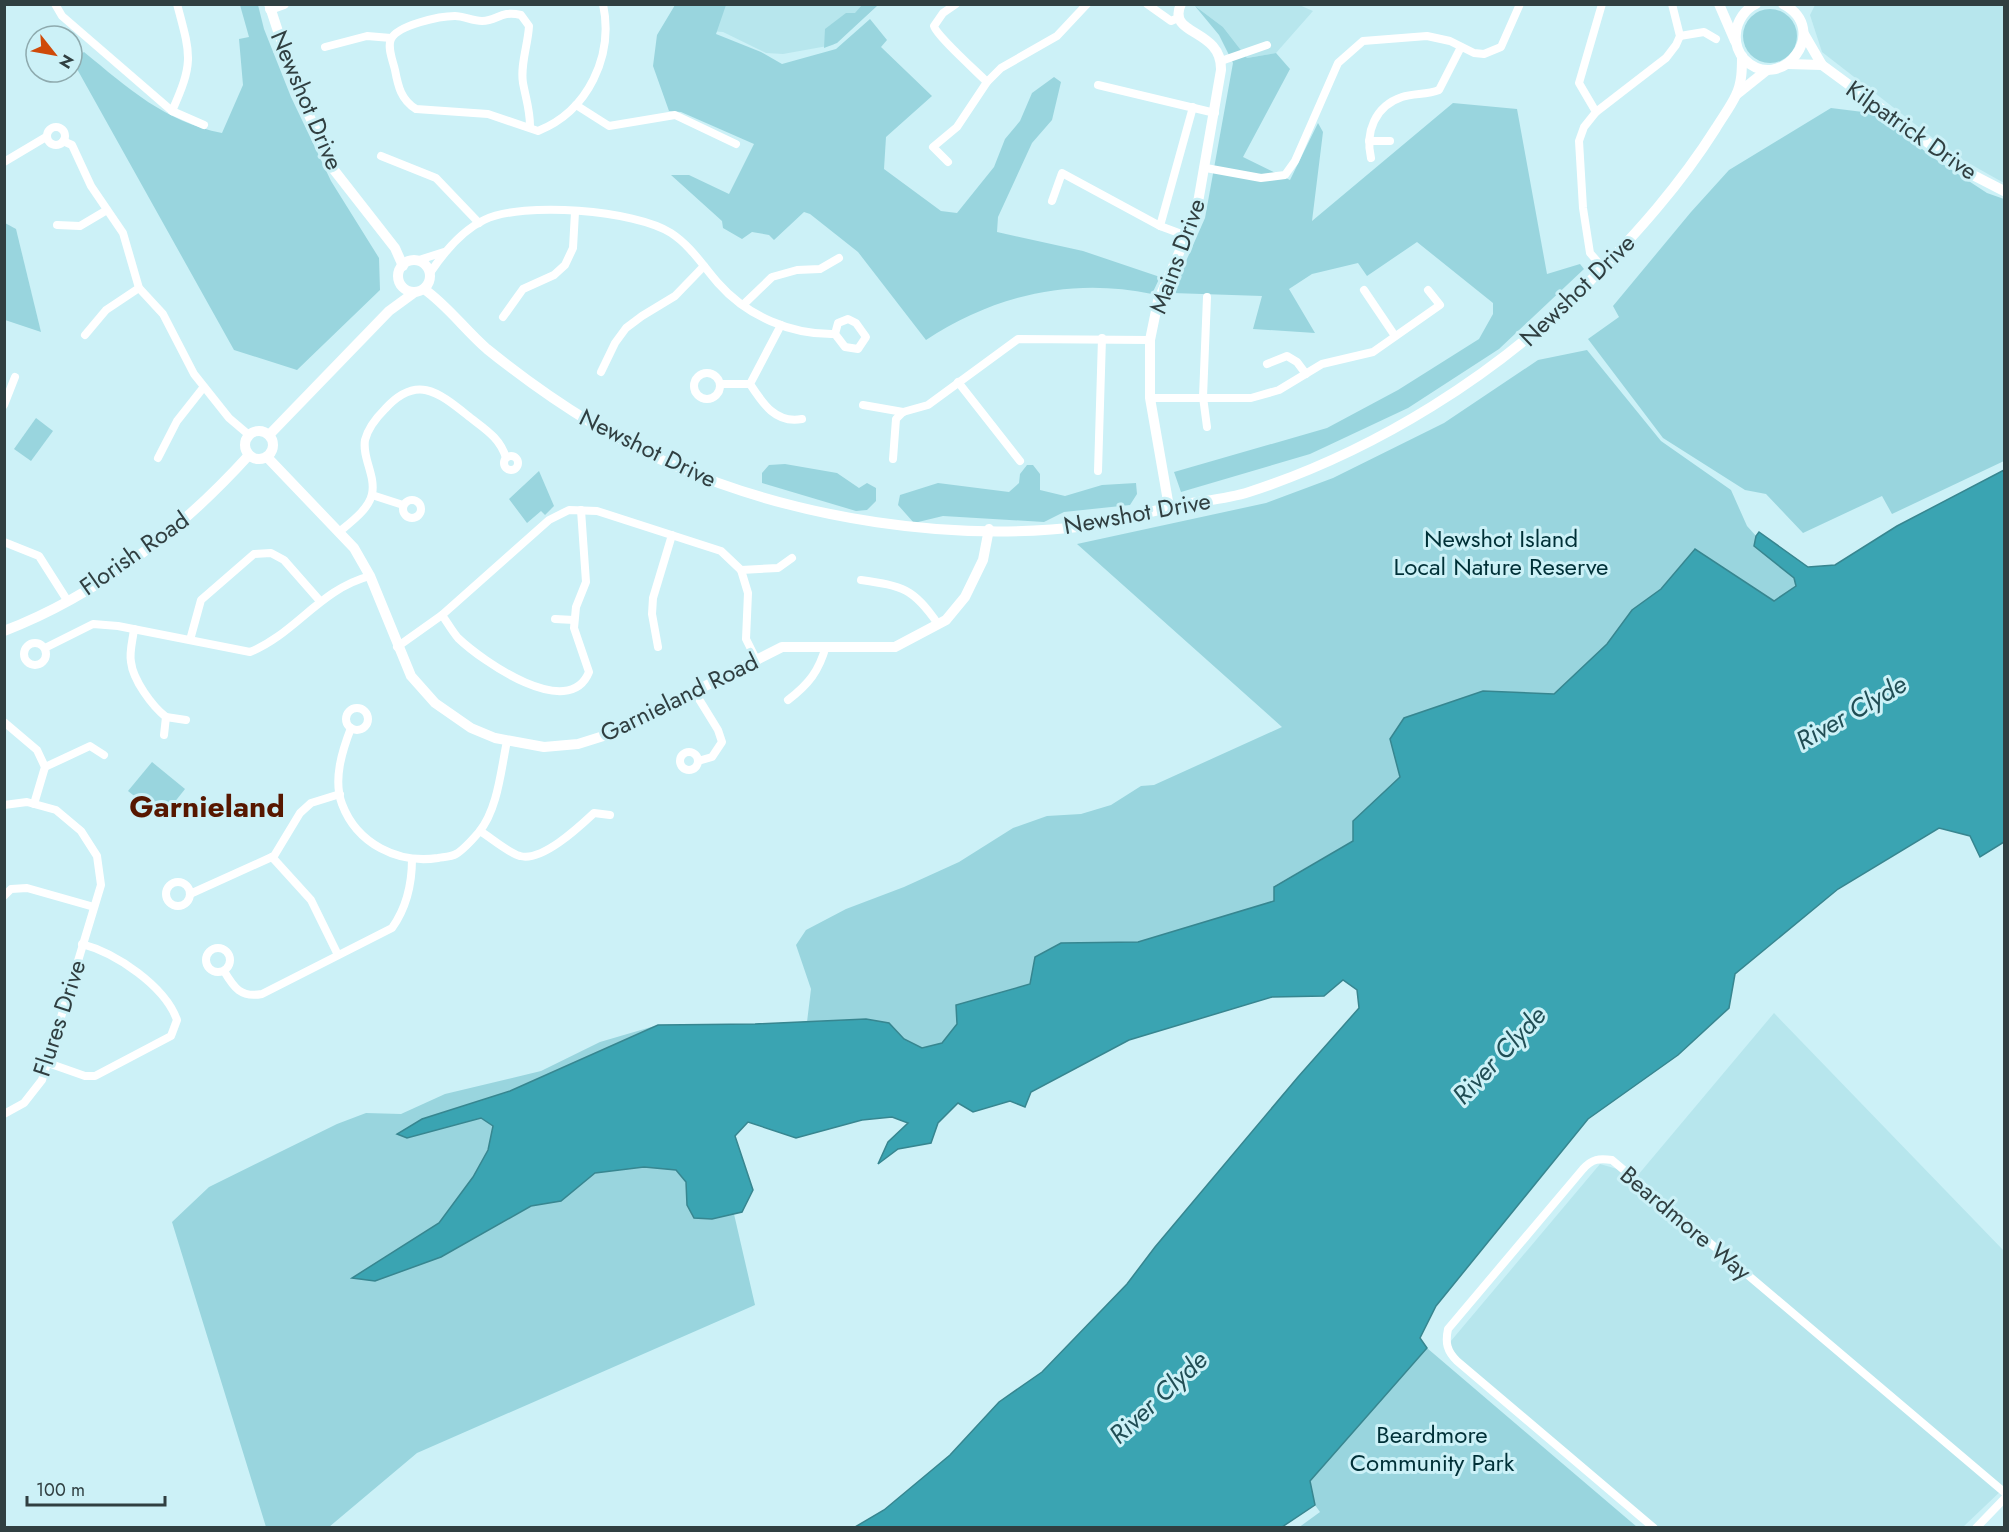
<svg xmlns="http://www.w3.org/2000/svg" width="2009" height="1532" font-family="Jost,sans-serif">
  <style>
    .built { fill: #b7e6ed }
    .green { fill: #99d5de }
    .water { fill: #3aa4b2; stroke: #378690; stroke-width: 1.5 }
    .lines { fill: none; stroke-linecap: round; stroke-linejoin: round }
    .minor { stroke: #fff; stroke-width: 8 }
    .tertiary { stroke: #fff; stroke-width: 10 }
    .labels { text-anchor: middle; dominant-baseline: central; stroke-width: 6; stroke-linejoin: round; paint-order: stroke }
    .street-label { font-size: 24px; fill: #303f41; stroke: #ccf1f7 }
    .park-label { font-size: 24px; fill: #003037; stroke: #ccf1f7 }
    .water-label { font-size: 26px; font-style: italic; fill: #214e55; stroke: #ccf1f7 }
    .district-label { font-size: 30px; font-weight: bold; fill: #571700; stroke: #ccf1f7 }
  </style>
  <rect width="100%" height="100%" fill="#ccf1f7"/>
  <!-- built -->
  <g class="built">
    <polygon points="1197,4 1297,4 1313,11 1276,53 1247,58 1223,27 1195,6"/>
    <polygon points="682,5 878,5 833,45 783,54 766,53 723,32 709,31"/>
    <polygon points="1815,5 2004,5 2004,183 1956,156 1822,52 1810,15"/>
    <polygon points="1774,1013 2004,1251 2004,1488 1963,1527 1658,1527 1445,1348 1600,1164 1638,1175"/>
  </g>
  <!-- green -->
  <g class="green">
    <path d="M240,5H258L264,29L291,97L331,181L379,258L380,290L297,370L234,350L72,60L84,52C128,88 165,122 222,133L243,85L239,39L249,37Z"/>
    <path d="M675,5H726L716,34L761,52L782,64L836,49L870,19L887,40L881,47L932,96L886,137L884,169L941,211L957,213L994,167L1005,139L1020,121L1032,93L1054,77L1061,82L1052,120L1032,143L998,217L997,232L1083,251L1160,277L1152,294C1072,277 994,295 926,340L858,252L810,214L804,212L774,240L769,235L752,232L742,239L723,228L722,221L671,175H689L729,194L754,144L681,112L669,111L653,66L657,35Z"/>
    <polygon points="862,5 878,5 837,43 824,48 825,29 846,13 855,13"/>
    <polygon points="1195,6 1223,27 1247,58 1276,53 1290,69 1243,157 1290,180 1318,123 1323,132 1312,221 1453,103 1517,109 1547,274 1580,264 1584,269 1499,349 1408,408 1310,454 1181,492 1174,472 1327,428 1398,390 1479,339 1493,314 1493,303 1417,242 1367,276 1358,263 1312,274 1289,289 1315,333 1253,329 1262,296 1172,293 1205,218 1233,63 1219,35"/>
    <circle cx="1770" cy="36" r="27"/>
    <polygon points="1831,108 1863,112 1882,118 1935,159 1987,193 2004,199 2004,461 1892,514 1882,496 1803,533 1766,494 1745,490 1663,438 1588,339 1619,317 1613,306 1691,212 1729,170"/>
    <polygon points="5,223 16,229 41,332 5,320"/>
    <polygon points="1587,350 1661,441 1731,490 1747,526 1756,536 1754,546 1794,578 1796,587 1774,601 1694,549 1661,589 1633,610 1607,644 1554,694 1483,691 1404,718 1390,739 1400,777 1353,821 1353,841 1274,886 1274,901 1138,942 1061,943 1030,984 957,1005 957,1024 942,1043 922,1048 904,1039 889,1024 866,1019 807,1022 811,989 796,945 806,930 846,909 904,887 959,862 1013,828 1047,816 1081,814 1111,805 1141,786 1154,785 1282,727 1077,544 1266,503 1333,478 1444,423 1538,360"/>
    <polygon points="36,418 53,431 31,461 14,449"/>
    <polygon points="785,464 837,473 859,488 867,483 876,488 876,501 867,510 856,511 762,483 762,473 769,465"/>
    <polygon points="1027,465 1033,465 1040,474 1040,490 1065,496 1102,485 1136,483 1137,494 1130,505 1064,512 1044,522 943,516 914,523 898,505 900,495 938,483 1009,492 1019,483 1020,474"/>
    <polygon points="539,471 554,506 545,515 541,511 527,523 509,499"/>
    <polygon points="152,762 185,789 162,818 128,791"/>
    <polygon points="658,1025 510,1091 422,1119 398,1134 407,1138 481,1118 493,1126 488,1150 473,1177 439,1223 353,1278 441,1257 531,1206 561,1201 595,1173 644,1167 676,1170 686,1182 687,1205 712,1219 734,1214 755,1305 417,1453 329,1527 266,1527 172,1222 209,1187 337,1124 366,1113 401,1114 445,1094 541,1071 600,1042"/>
    <polygon points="1427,1348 1637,1527 1298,1528 1320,1512 1315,1505 1309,1482"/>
  </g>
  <!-- water -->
  <polygon class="water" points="2004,470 2004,842 1980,857 1970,836 1939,828 1838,889 1735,974 1729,1008 1678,1055 1588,1119 1436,1306 1420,1338 1427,1348 1310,1481 1315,1505 1282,1527 855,1527 884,1510 950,1455 999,1402 1042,1372 1127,1284 1155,1247 1298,1077 1359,1008 1357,990 1343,980 1324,996 1272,997 1129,1040 1031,1092 1025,1107 1010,1101 973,1112 958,1103 938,1123 931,1143 898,1149 878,1164 888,1142 908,1123 892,1117 862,1120 796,1138 748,1122 735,1136 753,1190 742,1212 712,1219 694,1218 687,1205 686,1182 676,1170 644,1167 595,1173 561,1201 531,1206 441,1257 375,1281 352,1278 439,1223 473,1177 488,1150 493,1126 481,1118 407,1138 397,1134 422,1119 510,1091 658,1025 755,1024 866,1019 889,1023 904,1039 922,1048 942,1043 957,1024 956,1005 1030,984 1035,957 1061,943 1138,942 1274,901 1274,887 1353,841 1353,821 1400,777 1390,739 1404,718 1483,691 1554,694 1607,644 1632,610 1661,589 1695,549 1774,601 1796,586 1794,578 1754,546 1756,536 1759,532 1808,567 1835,565 1897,526"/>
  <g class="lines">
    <!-- minor -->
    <g class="minor">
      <polyline points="55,4 62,16 172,111 204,125"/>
      <path d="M956,4L943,13L934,26C936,35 976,71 987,82"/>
      <polyline points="1147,4 1171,21 1178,18"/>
      <polyline points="1680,36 1704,32 1716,39"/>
      <polyline points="325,47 367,36 391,38"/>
      <polyline points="1221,61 1267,45"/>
      <polyline points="1098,85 1215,113"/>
      <polyline points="576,105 609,126 675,115 736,144"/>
      <path d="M172,111C194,62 191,56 177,4"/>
      <polyline points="1596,112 1579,83 1602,4"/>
      <path d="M530,126C530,110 526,99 523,83C520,65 528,45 529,26L521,15C500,10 498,21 482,21C472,21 464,16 455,16C440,16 398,25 391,39C387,48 393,61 395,70C398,86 401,100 416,109L488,114L538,131C588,111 614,56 603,4"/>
      <circle cx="56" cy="136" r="9"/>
      <polyline points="63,141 72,145 91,186 123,233 139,288 163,314 194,374 229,418 249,435"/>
      <polyline points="1369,141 1390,141"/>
      <polyline points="381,156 436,178 479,223"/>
      <path d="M1371,158C1365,132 1375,106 1402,97C1414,93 1427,95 1439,90L1461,47"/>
      <polyline points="4,162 46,137"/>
      <polyline points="948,162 933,147 957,127 987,82 1001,68 1057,36 1087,4"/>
      <polyline points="1206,168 1261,178 1285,175 1295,161 1338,63 1363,41 1427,36 1450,41 1474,53 1484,54 1501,47 1520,4"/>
      <polyline points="1052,201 1062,173 1160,226 1193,107"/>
      <polyline points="57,225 80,226 107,210"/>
      <polyline points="1160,226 1187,236"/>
      <polyline points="416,261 444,252"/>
      <polyline points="1603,268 1590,253 1583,208 1579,141 1584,127 1596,112 1666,58 1676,45 1680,36 1672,4"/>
      <path d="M430,273C444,252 461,231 484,220C523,201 635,210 671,233C691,246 703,266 718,283C747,316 791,335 835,334"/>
      <polyline points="1364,290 1395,336"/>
      <polyline points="1207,297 1203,397 1207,427"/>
      <polyline points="743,305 772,277 797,270 820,269 839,258"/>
      <polyline points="503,317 523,289 554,275 565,265 573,248 575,212"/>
      <polygon points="848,319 856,323 866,337 858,349 845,347 835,334 838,323"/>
      <path d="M781,325L750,384C763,404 776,424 802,419"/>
      <polyline points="85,335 106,310 139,288"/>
      <polyline points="1267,364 1287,356 1297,362 1306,374"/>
      <polyline points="601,372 615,343 626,328 642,316 675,296 704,266"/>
      <circle cx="707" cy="386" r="13"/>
      <polyline points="958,382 1020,461"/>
      <polyline points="720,384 750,384"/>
      <polyline points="1150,398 1251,398 1279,390 1322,364 1373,352 1440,305 1428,290"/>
      <polyline points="4,405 15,377"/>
      <polyline points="863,405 903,412"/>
      <circle cx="511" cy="463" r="7"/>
      <polyline points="158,458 177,421 203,388"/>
      <polyline points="893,459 896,419 903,412 928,405 1018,339 1150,340"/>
      <polyline points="1098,471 1102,338"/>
      <polyline points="372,495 403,505"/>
      <circle cx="412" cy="509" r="9"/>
      <path d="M339,532C351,522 369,509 372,494C376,476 362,458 365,440C368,428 377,417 385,409C416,375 437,391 467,415C483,428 500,437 506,458"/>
      <polyline points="4,542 39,556 67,600"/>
      <polyline points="741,570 778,568 792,558"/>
      <path d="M861,580C903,586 913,588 938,624"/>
      <path d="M442,615C447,622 452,631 458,638C482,661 569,722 589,672L574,628L576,607L586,582L581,510"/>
      <polyline points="555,619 574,620"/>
      <path d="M134,629C133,639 129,652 131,662C133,680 152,706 166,717L164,735"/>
      <polyline points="190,640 201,600 254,554 271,553 284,560 320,601"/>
      <circle cx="35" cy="654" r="11"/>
      <polyline points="397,647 442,615 549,520 569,510 597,511 721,551 741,570 748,593 746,639 757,661"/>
      <polyline points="658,647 652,614 653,598 672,535"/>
      <path d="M45,648L93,624L118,626L250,652C295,634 320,589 370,576"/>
      <polyline points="694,691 718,730 722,742 712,757 698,761"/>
      <path d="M788,700C809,684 819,671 826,646"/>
      <circle cx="357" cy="719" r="11"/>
      <polyline points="166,717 186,720"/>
      <polyline points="4,722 37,750 45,767 34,804"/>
      <path d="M351,728C342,751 333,780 342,804C357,844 398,864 438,858C443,857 451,857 456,854C463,850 473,839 479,832C498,809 501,769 507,741"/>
      <circle cx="689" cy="761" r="9"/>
      <polyline points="45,767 90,746 104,755"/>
      <polyline points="4,805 27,802 56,810 81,831 97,856 101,885 42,1080 24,1103 4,1114"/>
      <path d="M480,831C490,837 510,854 520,856C542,862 579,827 594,813L610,815"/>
      <polyline points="272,857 311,900 338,955"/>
      <circle cx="178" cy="894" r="12"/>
      <polyline points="190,894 274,856 300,813 311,803 340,794"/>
      <polyline points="4,896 11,889 27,888 94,907"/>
      <circle cx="218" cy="960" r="12"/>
      <path d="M224,971C234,988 241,998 262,994L392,928C407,907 412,885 412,859"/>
      <path d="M48,1063L85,1076H95L171,1036L177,1020C165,986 116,953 82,944"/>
      <path d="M1654,1528L1457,1361C1447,1351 1445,1343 1448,1329L1583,1169C1592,1159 1599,1158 1612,1160L2004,1492"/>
      <polyline points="1976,1528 2004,1499"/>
    </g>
    <!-- tertiary -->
    <g class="tertiary">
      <polyline points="269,4 297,89 334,170 395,248 403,266"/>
      <polyline points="1719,4 1735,41"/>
      <path d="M1756,4C1745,9 1737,21 1736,33C1735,42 1738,52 1744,59C1780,96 1833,30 1783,4"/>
      <polyline points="270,9 284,4"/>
      <polyline points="1804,34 1822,65 1969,173 2004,191"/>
      <polyline points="1788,64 1822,65"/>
      <polyline points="1737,94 1767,70"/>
      <circle cx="414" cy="276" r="16"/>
      <path d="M424,289C448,306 465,330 487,349C544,395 607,437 675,466C799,519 952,543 1086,526C1116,522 1143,513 1171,507C1197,501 1224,500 1249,492C1375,451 1497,375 1590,281C1637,233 1680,185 1716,128C1722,118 1731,106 1736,95C1742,83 1742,69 1742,56"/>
      <circle cx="259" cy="445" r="14"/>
      <polyline points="269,435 389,311 415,292"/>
      <polyline points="267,457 354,548 370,576 411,676 435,703 471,728 495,738 544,747 578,744 613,733 782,647 895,647 946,620 965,597 983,560 989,529"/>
      <path d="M1169,507L1150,398V340L1158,301L1196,214L1221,70C1222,28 1166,36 1181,4"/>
      <path d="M4,631C98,595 182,529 249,455"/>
    </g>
  </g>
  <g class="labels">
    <!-- street labels -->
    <g class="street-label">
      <text transform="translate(307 100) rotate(67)">Newshot Drive</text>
      <text transform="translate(1912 130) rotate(35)">Kilpatrick Drive</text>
      <text transform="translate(1177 256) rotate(-70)">Mains Drive</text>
      <text transform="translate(1577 290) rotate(-44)">Newshot Drive</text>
      <text transform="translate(648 448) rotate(26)">Newshot Drive</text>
      <text transform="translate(1137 513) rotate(-10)">Newshot Drive</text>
      <text transform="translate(134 553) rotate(-35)">Florish Road</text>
      <text transform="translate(679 697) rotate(-26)">Garnieland Road</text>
      <text transform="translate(59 1018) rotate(-72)">Flures Drive</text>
      <text transform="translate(1686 1223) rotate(40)">Beardmore Way</text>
    </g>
    <!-- park labels -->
    <g class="park-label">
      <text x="1501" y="538">Newshot Island<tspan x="1501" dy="28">Local Nature Reserve</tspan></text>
      <text x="1432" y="1434">Beardmore<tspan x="1432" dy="28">Community Park</tspan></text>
    </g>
    <!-- water labels -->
    <g class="water-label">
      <text transform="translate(1851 712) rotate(-30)">River Clyde</text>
      <text transform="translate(1499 1055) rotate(-47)">River Clyde</text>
      <text transform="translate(1158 1397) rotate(-43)">River Clyde</text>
    </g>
    <!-- district labels -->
    <g class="district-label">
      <text x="207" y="806">Garnieland</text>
    </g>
  </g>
  <!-- border -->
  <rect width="2009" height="1532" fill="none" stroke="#303f41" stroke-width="12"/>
  <!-- north arrow -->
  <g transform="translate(54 54) rotate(121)"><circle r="28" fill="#ccf1f7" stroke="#8eaaae" stroke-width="1.5"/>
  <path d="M0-4.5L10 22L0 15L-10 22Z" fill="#cf4a09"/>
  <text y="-9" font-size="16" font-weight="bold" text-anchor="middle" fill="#303f41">N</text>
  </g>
  <!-- scale -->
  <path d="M27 1496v9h138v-9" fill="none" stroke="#303f41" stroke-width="3"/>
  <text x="36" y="1496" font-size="18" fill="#303f41" stroke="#ccf1f7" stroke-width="4.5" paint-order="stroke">100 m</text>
</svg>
